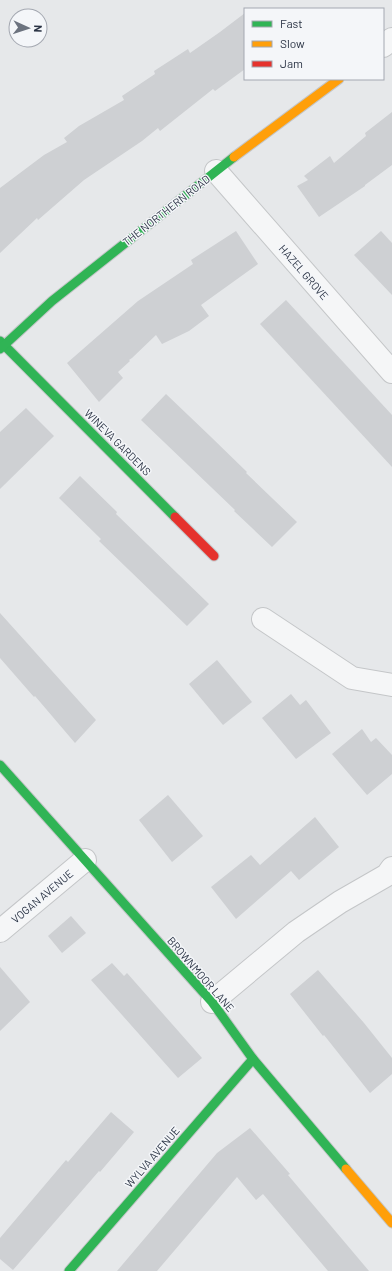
<svg xmlns="http://www.w3.org/2000/svg" width="392" height="1271" font-family="Barlow,sans-serif">
  <style>
    .building { fill: #ced0d3 }
    .lines { fill: none; stroke-linecap: round; stroke-linejoin: round }
    .street-casing { stroke: #c4c6c8; stroke-width: 24 }
    .fast-casing { stroke: #c4c6c8; stroke-width: 11 }
    .slow-casing { stroke: #c4c6c8; stroke-width: 11 }
    .jam-casing { stroke: #c4c6c8; stroke-width: 11 }
    .street { stroke: #f5f6f7; stroke-width: 22 }
    .fast { stroke: #30b455; stroke-width: 9 }
    .slow { stroke: #ff9f0a; stroke-width: 9 }
    .jam { stroke: #e5322d; stroke-width: 9 }
    .labels { text-anchor: middle; dominant-baseline: central; stroke-width: 3; stroke-linejoin: round; paint-order: stroke }
    .street-label { font-size: 11px; fill: #2b3445; stroke: #f4f6f9 }
  </style>
  <rect width="100%" height="100%" fill="#e6e8ea"/>
  <!-- building -->
  <g class="building">
    <polygon points="245,13 245,69 215,91 213,89 160,131 158,128 142,141 84,180 38,220 37,218 0,253 0,188 44,155 67,142 64,138 79,126 124,100 122,96 155,74 154,71 188,49 190,53 220,32"/>
    <polygon points="392,112 392,165 365,185 365,186 319,217 297,186 308,180 304,176 330,156 334,163 366,136 365,133"/>
    <polygon points="236,231 258,264 201,305 209,316 189,331 162,344 156,335 132,358 129,360 130,361 118,372 123,378 99,402 67,363 138,301 193,264 191,260"/>
    <polygon points="381,231 392,243 392,295 354,255"/>
    <polygon points="286,300 392,415 392,467 260,324"/>
    <polygon points="166,394 210,436 247,472 246,473 297,522 272,547 234,511 235,510 141,420"/>
    <polygon points="26,408 54,436 0,489 0,432"/>
    <polygon points="80,476 117,512 116,514 209,604 187,626 99,541 101,539 59,498"/>
    <polygon points="0,613 96,720 75,743 35,696 34,697 0,658"/>
    <polygon points="217,660 252,702 223,725 189,684"/>
    <polygon points="291,694 300,705 306,700 331,733 296,759 262,718"/>
    <polygon points="362,729 371,742 376,738 392,755 392,774 367,795 332,754"/>
    <polygon points="168,795 203,836 172,862 139,820"/>
    <polygon points="315,817 339,847 299,880 291,871 236,919 211,887 251,855 260,865"/>
    <polygon points="71,916 86,933 62,953 48,936"/>
    <polygon points="112,963 124,976 127,973 202,1058 178,1078 91,980"/>
    <polygon points="0,967 30,1002 0,1031"/>
    <polygon points="318,970 364,1023 392,1058 392,1074 370,1093 324,1035 323,1036 290,994"/>
    <polygon points="111,1112 134,1132 100,1172 99,1171 13,1270 0,1259 0,1238 66,1160 68,1162"/>
    <polygon points="250,1128 290,1174 288,1175 369,1271 328,1271 263,1194 256,1200 237,1177 157,1271 117,1271 217,1153"/>
  </g>
  <g class="lines">
    <!-- street casing -->
    <g class="street-casing">
      <g id="street">
        <polyline points="383,46 392,39"/>
        <polyline points="216,171 392,372"/>
        <polyline points="263,619 352,678 392,685"/>
        <polyline points="0,931 85,860"/>
        <polyline points="212,1002 296,932 340,902 387,875 392,868"/>
      </g>
    </g>
    <!-- fast casing -->
    <g class="fast-casing">
      <g id="fast">
        <polyline points="0,341 175,517"/>
        <polyline points="0,349 52,301 234,157"/>
        <polyline points="0,765 212,1002 253,1059 346,1169"/>
        <polyline points="69,1271 253,1059"/>
      </g>
    </g>
    <!-- slow casing -->
    <g class="slow-casing">
      <g id="slow">
        <polyline points="234,157 339,79"/>
        <polyline points="346,1169 392,1223"/>
      </g>
    </g>
    <!-- jam casing -->
    <g class="jam-casing">
      <polyline id="jam" points="175,517 214,556"/>
    </g>
    <!-- street -->
    <use href="#street" class="street"/>
    <!-- fast -->
    <use href="#fast" class="fast"/>
    <!-- slow -->
    <use href="#slow" class="slow"/>
    <!-- jam -->
    <use href="#jam" class="jam"/>
  </g>
  <g class="labels">
    <!-- street labels -->
    <g class="street-label">
      <text transform="translate(166 210) rotate(-38)">THE NORTHERN ROAD</text>
      <text transform="translate(304 272) rotate(49)">HAZEL GROVE</text>
      <text transform="translate(118 442) rotate(45)">WINEVA GARDENS</text>
      <text transform="translate(42 896) rotate(-40)">VOGAN AVENUE</text>
      <text transform="translate(201 974) rotate(49)">BROWNMOOR LANE</text>
      <text transform="translate(152 1157) rotate(-49)">WYLVA AVENUE</text>
    </g>
  </g>
  <!-- legend -->
  <rect x="244" y="8" width="140" height="72" fill="#f4f6f9" stroke="#a4a8b1"/>
  <rect x="252" y="21" width="20" height="6" fill="#30b455" stroke="#a4a8b1"/>
  <text x="280" y="28" font-size="12" fill="#2b3445">Fast</text>
  <rect x="252" y="41" width="20" height="6" fill="#ff9f0a" stroke="#a4a8b1"/>
  <text x="280" y="48" font-size="12" fill="#2b3445">Slow</text>
  <rect x="252" y="61" width="20" height="6" fill="#e5322d" stroke="#a4a8b1"/>
  <text x="280" y="68" font-size="12" fill="#2b3445">Jam</text>
  <!-- north arrow -->
  <g transform="translate(28 28) rotate(93)"><circle r="19" fill="#f4f6f9" stroke="#a4a8b1"/>
  <path d="M0-3L7 15L0 10L-7 15Z" fill="#6c737f"/>
  <text y="-6" font-size="11" font-weight="bold" text-anchor="middle" fill="#2b3445">N</text>
  </g>
</svg>
